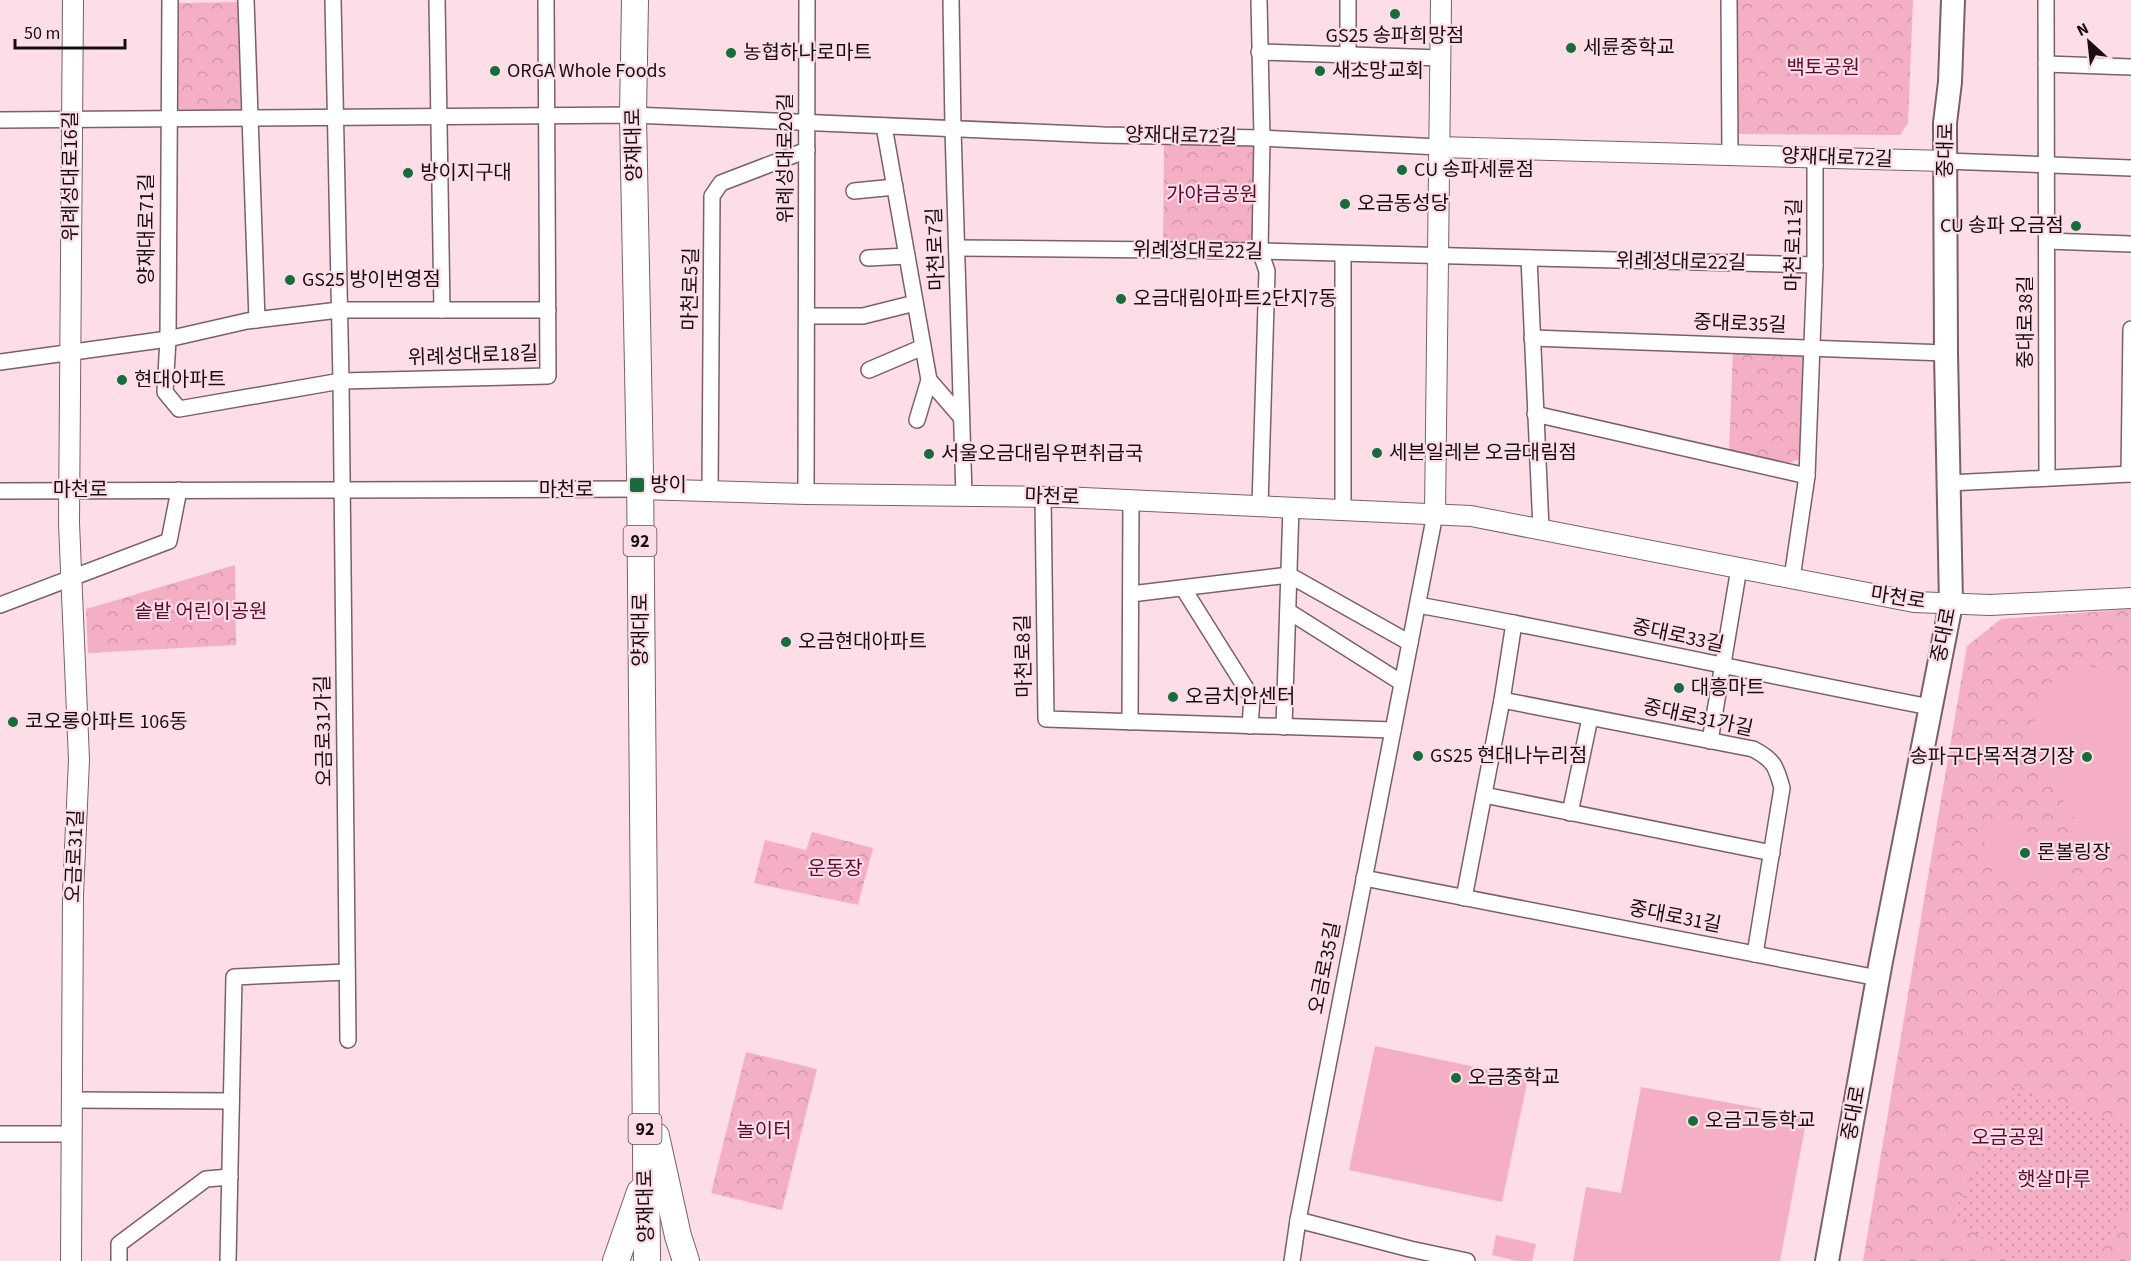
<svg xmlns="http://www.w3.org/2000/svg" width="2131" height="1261" font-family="'Source Sans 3','Noto Sans KR',sans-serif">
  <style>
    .park { fill: url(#park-crowns) }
    .garden { fill: url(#garden-dots) }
    .pitch { fill: #f4afc5 }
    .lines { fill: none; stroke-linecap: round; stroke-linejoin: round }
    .minor-casing { stroke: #7a6068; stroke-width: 18 }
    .tertiary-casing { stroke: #7a6068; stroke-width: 22 }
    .secondary-casing { stroke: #7a6068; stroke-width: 26 }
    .primary-casing { stroke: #7a6068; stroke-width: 28 }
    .minor { stroke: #fff; stroke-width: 15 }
    .tertiary { stroke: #fff; stroke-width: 20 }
    .secondary { stroke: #fff; stroke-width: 22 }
    .primary { stroke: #fff; stroke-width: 26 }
    .poi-dot { fill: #176b3c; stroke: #fddee7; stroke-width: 2 }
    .labels { text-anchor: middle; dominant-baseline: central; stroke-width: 4.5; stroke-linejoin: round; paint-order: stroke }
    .shield { fill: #fddee7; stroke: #5d4c51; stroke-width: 1.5 }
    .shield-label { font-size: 18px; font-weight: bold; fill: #180e11 }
    .poi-label { font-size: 20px; fill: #180e11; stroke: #fddee7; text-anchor: start }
    .park-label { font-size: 20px; fill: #5d0b32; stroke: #fddee7 }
    .street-label { font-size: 20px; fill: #180e11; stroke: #fddee7 }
  </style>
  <defs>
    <pattern id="park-crowns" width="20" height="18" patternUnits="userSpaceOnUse" patternTransform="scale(1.5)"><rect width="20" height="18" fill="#f4afc5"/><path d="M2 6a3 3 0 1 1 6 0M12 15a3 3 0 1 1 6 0" fill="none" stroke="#d095a8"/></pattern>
    <pattern id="garden-dots" width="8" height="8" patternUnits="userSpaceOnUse" patternTransform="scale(1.5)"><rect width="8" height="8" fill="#f4afc5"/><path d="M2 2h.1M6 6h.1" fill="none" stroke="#d095a8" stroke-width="1.8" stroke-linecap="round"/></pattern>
  </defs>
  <rect width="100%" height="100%" fill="#fddee7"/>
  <!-- park -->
  <g class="park">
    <polygon points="1733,0 1913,0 1908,123 1900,135 1734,134"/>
    <polygon points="241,2 243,117 175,118 173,3"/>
    <polygon points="1262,138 1260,251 1163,251 1164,139"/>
    <polygon points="1733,348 1806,350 1802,458 1787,464 1729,452"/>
    <polygon points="235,565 236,645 88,653 86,609"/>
    <polygon points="2131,609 2131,1261 1863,1261 1967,646 2001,619"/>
    <polygon points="812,832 873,848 858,905 754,883 765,840 806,850"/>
    <polygon points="746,1052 817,1069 782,1210 711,1193"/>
  </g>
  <!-- garden -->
  <polygon class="garden" points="2013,1086 2131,1125 2131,1202 2096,1261 2017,1261 1952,1217"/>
  <!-- pitch -->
  <g class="pitch">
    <path d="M2087,666C2106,669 2117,676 2131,688V841C2115,841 2096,839 2083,827C2070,816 2063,800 2055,785C2040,754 2022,717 2048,687C2059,674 2071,668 2087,666Z"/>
    <polygon points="1991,822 2070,847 2057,889 1978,864"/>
    <polygon points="1375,1046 1528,1078 1502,1202 1349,1170"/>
    <polygon points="1641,1087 1807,1117 1780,1261 1573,1261 1586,1187 1621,1193"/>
    <polygon points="1496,1235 1536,1244 1532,1261 1517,1261 1492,1255"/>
  </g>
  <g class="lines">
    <!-- minor casing -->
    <g class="minor-casing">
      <g id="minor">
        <polyline points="170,0 168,339 165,392 179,409 341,381 548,376 546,0"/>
        <polyline points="246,0 257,320"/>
        <polyline points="333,0 341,381 348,1040"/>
        <polyline points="437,0 442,310"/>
        <polyline points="951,0 953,129 964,496"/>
        <polyline points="1259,0 1262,138 1260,251 1267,271 1260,506"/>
        <polyline points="1729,0 1730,155"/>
        <polyline points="2046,0 2047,478"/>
        <polyline points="1259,52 1441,58"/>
        <polyline points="1348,55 1348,0"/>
        <polyline points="2046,64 2131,67"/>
        <polyline points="0,120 633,115 1103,135 1262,138 1439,147"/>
        <polyline points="884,126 929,380 961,417"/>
        <polyline points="1945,161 2131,168"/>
        <polyline points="854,191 895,187"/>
        <polyline points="2047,241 2131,244"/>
        <polyline points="957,248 1260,251 1815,265"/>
        <polyline points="868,258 907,256"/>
        <polyline points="1529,258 1541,529"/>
        <polyline points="807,316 863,316 915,303"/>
        <polyline points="1532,338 1946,353"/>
        <polyline points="0,362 168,339 247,321 339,310 548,310"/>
        <polyline points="869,370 923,347"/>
        <polyline points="1535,414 1807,476"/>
        <polyline points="917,420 929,380"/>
        <polyline points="2129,474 2131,329"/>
        <polyline points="1949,483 2131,474"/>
        <polyline points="0,491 640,489"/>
        <polyline points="710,491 712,196 721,183 807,150"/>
        <polyline points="806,494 807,0"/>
        <polyline points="1043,497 1046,719 1393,730"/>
        <polyline points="1343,510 1343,254"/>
        <polyline points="1792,578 1807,476 1815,265 1815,158"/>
        <polyline points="1183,588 1252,698 1250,726"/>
        <polyline points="1131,594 1289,575 1410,643"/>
        <polyline points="0,605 169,541 179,490"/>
        <path d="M1418,605C1589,636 1759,674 1930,707"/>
        <polyline points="1288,611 1402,683"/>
        <path d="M1502,700L1753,749C1774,760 1776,766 1782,788L1755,954"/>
        <polyline points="1130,722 1131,500"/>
        <polyline points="1284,727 1291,507"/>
        <polyline points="1710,741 1739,568"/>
        <polyline points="1484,795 1772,853"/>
        <polyline points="1570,813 1590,718"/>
        <polyline points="1364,878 1878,978"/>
        <polyline points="1464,898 1502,700 1514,623"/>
        <polyline points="71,1100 231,1101"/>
        <polyline points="0,1134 71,1134"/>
        <polyline points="1298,1220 1410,1249 1467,1261"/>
        <polyline points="119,1261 119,1244 206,1179 230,1177"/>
        <polyline points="228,1261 234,977 347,972"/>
        <polyline points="1292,1261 1298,1220 1435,514"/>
      </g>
    </g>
    <!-- tertiary casing -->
    <g class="tertiary-casing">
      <g id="tertiary">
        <polyline points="1439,147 1945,161"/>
        <polyline points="640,489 806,494 1062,497 1471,516 1914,602 1990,605 2131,598"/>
        <polyline points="1435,514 1441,0"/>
        <polyline points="71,1261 73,894 79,760 69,523 73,0"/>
      </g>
    </g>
    <!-- secondary casing -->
    <g class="secondary-casing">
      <polyline id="secondary" points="1827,1261 1881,961 1951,604 1946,353 1945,123 1950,82 1953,0"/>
    </g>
    <!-- primary casing -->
    <g class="primary-casing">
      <g id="primary">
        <polyline points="635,0 633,115 640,471 647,1261"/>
        <polyline points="656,1136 678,1236 686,1261"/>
        <polyline points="616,1261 640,1192"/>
      </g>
    </g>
    <!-- minor -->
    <use href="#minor" class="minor"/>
    <!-- tertiary -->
    <use href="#tertiary" class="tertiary"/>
    <!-- secondary -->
    <use href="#secondary" class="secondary"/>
    <!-- primary -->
    <use href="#primary" class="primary"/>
  </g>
  <!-- markers -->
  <g class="poi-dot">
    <circle cx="1395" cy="14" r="6"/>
    <circle cx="1571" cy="48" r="6"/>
    <circle cx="731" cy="53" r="6"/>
    <circle cx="495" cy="71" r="6"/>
    <circle cx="1320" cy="71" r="6"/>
    <circle cx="1402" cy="170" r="6"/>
    <circle cx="408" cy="173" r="6"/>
    <circle cx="1345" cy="204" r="6"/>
    <circle cx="2076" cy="226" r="6"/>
    <circle cx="290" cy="280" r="6"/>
    <circle cx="1121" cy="299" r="6"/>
    <circle cx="122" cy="380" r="6"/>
    <circle cx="1377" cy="453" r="6"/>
    <circle cx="929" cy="454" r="6"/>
    <rect x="629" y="477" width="16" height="16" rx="3"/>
    <circle cx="786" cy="642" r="6"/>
    <circle cx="1679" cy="688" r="6"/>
    <circle cx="1173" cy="697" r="6"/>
    <circle cx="13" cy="722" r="6"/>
    <circle cx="1418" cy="756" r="6"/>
    <circle cx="2087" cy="757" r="6"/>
    <circle cx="2025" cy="853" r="6"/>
    <circle cx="1456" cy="1078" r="6"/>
    <circle cx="1693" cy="1121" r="6"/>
  </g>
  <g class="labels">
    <!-- shield labels -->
    <g class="shield">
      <rect x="623.5" y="526" width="33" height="30" rx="4.5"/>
      <rect x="628.5" y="1114" width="33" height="30" rx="4.5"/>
    </g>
    <g class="shield-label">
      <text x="640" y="541">92</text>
      <text x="645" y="1129">92</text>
    </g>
    <!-- poi labels -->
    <g class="poi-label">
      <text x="1395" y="36" text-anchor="middle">GS25 송파희망점</text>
      <text x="1583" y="48">세륜중학교</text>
      <text x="743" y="53">농협하나로마트</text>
      <text x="507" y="71">ORGA Whole Foods</text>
      <text x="1332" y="71">새소망교회</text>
      <text x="1414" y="170">CU 송파세륜점</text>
      <text x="420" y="173">방이지구대</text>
      <text x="1357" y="204">오금동성당</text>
      <text x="2064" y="226" text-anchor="end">CU 송파 오금점</text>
      <text x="302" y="280">GS25 방이번영점</text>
      <text x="1133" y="299">오금대림아파트2단지7동</text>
      <text x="134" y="380">현대아파트</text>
      <text x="1389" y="453">세븐일레븐 오금대림점</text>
      <text x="941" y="454">서울오금대림우편취급국</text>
      <text x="650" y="485">방이</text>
      <text x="798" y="642">오금현대아파트</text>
      <text x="1691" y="688">대흥마트</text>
      <text x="1185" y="697">오금치안센터</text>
      <text x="25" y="722">코오롱아파트 106동</text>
      <text x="1430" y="756">GS25 현대나누리점</text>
      <text x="2075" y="757" text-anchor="end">송파구다목적경기장</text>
      <text x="2037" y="853">론볼링장</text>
      <text x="1468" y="1078">오금중학교</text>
      <text x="1705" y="1121">오금고등학교</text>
    </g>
    <!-- park labels -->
    <g class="park-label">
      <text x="1823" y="68">백토공원</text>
      <text x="1212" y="195">가야금공원</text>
      <text x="201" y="612">솥밭 어린이공원</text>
      <text x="835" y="869">운동장</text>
      <text x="764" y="1131">놀이터</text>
      <text x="2008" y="1138">오금공원</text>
      <text x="2054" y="1180">햇살마루</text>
    </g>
    <!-- street labels -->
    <g class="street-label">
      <text transform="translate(1181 136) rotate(1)">양재대로72길</text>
      <text transform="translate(634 145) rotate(-91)">양재대로</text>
      <text transform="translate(1946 150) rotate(-89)">중대로</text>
      <text transform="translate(786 158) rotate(-90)">위례성대로20길</text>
      <text transform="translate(1837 158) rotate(2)">양재대로72길</text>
      <text transform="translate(71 176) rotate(-90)">위례성대로16길</text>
      <text transform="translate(147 229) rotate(-90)">양재대로71길</text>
      <text transform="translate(1794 245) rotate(-89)">마천로11길</text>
      <text transform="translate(936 249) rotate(-92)">마천로7길</text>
      <text transform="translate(1198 251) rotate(1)">위례성대로22길</text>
      <text transform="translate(1681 262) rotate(1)">위례성대로22길</text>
      <text transform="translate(691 289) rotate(-89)">마천로5길</text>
      <text transform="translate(2026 322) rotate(-90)">중대로38길</text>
      <text transform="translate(1740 324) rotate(2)">중대로35길</text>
      <text transform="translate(473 356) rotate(-2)">위례성대로18길</text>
      <text x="80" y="490">마천로</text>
      <text x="566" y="490">마천로</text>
      <text transform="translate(1052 497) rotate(2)">마천로</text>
      <text transform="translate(1898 598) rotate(9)">마천로</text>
      <text transform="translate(641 630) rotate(-90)">양재대로</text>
      <text transform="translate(1944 635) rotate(-79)">중대로</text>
      <text transform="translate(1678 636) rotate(12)">중대로33길</text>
      <text transform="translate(1024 656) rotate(-91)">마천로8길</text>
      <text transform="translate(1698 718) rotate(12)">중대로31가길</text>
      <text transform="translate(324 731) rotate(-91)">오금로31가길</text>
      <text transform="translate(75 856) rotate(-88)">오금로31길</text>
      <text transform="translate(1675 917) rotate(11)">중대로31길</text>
      <text transform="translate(1325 968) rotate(-79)">오금로35길</text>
      <text transform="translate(1854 1113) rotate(-80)">중대로</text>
      <text transform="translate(646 1206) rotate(-91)">양재대로</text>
    </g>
  </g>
  <!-- north arrow -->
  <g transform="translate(2089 42) rotate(333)" stroke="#fddee7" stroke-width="4.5" paint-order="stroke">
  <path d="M0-4.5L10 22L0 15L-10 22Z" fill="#180e11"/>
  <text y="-9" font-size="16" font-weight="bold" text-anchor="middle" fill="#180e11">N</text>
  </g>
  <!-- scale -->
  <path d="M15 39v9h110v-9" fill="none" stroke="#180e11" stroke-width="3"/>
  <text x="24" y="39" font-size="18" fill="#180e11" stroke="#fddee7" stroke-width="4.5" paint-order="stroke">50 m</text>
</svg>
